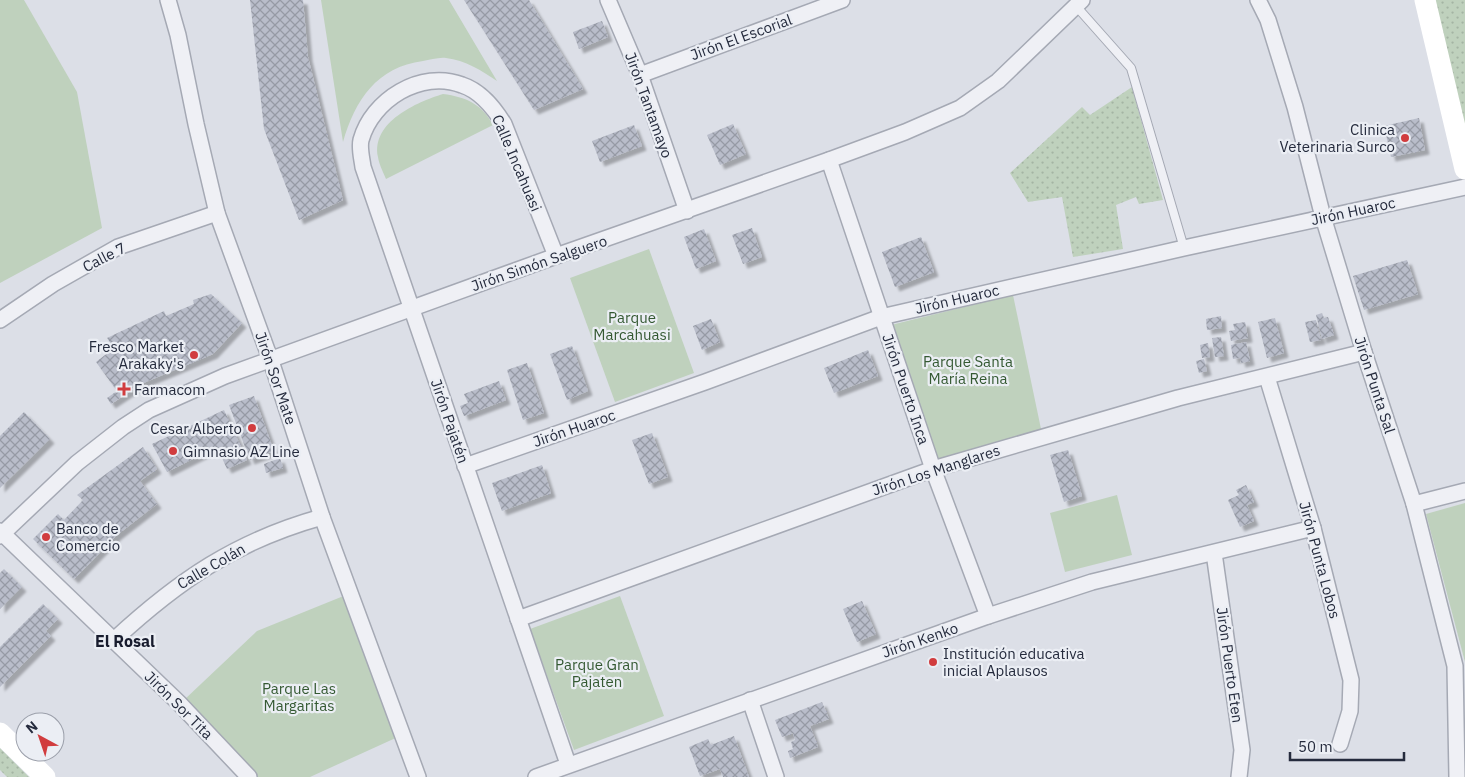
<svg xmlns="http://www.w3.org/2000/svg" width="1465" height="777" font-family="'IBM Plex Sans',sans-serif">
  <style>
    .grass { fill: url(#grass-dots) }
    .green { fill: #bfd1bd }
    .building { fill: url(#building-cross-hatch); filter: url(#shadow) }
    .lines { fill: none; stroke-linecap: round; stroke-linejoin: round }
    .lane-casing { stroke: #a5a9b4; stroke-width: 10 }
    .street-casing { stroke: #a5a9b4; stroke-width: 18 }
    .lane { stroke: #eff0f5; stroke-width: 8 }
    .street { stroke: #eff0f5; stroke-width: 15 }
    .secondary { stroke: #fff; stroke-width: 21 }
    .poi-dot { fill: #d13c3e; stroke: #ebeef4; stroke-width: 2 }
    .labels { text-anchor: middle; dominant-baseline: central; stroke-width: 4.5; stroke-linejoin: round; paint-order: stroke }
    .street-label { font-size: 15px; fill: #252b3d; stroke: #ebeef4 }
    .poi-label { font-size: 15px; fill: #252b3d; stroke: #ebeef4; text-anchor: start }
    .park-label { font-size: 15px; fill: #345932; stroke: #ebeef4 }
    .neighbourhood-label { font-size: 16px; font-weight: bold; fill: #181c2e; stroke: #ebeef4 }
  </style>
  <defs>
    <pattern id="grass-dots" width="8" height="8" patternUnits="userSpaceOnUse" patternTransform="scale(1.25)"><rect width="8" height="8" fill="#bfd1bd"/><path d="M2 2h.1M6 6h.1" fill="none" stroke="#a4b4a3" stroke-width="1.8" stroke-linecap="round"/></pattern>
    <pattern id="building-cross-hatch" width="8" height="8" patternUnits="userSpaceOnUse" patternTransform="scale(1.25)"><rect width="8" height="8" fill="#b9bdca"/><path d="M0 0l8 8M0 8l8-8" fill="none" stroke="#969aa5"/></pattern>
    <filter id="shadow"><feDropShadow dx="4.5" dy="4.5" stdDeviation="1" flood-color="#0004"/></filter>
  </defs>
  <rect width="100%" height="100%" fill="#dcdfe7"/>
  <!-- grass -->
  <g class="grass">
    <polygon points="1431,0 1465,0 1465,140"/>
    <polygon points="1132,87 1163,200 1139,204 1136,197 1116,205 1123,249 1073,257 1062,197 1028,202 1010,173 1082,107 1090,115"/>
    <polygon points="0,748 29,777 7,777 0,770"/>
  </g>
  <!-- green -->
  <g class="green">
    <polygon points="0,0 24,0 77,92 102,228 0,283"/>
    <path d="M321,0H449L497,81C482,71 465,60 446,58C439,57 430,60 423,61C377,67 355,100 343,142Z"/>
    <path d="M443,94C466,97 482,104 493,125L386,179C383,172 379,164 378,157C371,122 417,102 443,94Z"/>
    <polygon points="649,249 694,373 615,402 570,278"/>
    <polygon points="1013,295 1041,429 936,462 891,325"/>
    <polygon points="1117,495 1132,555 1065,572 1050,513"/>
    <polygon points="1465,503 1465,662 1426,514"/>
    <polygon points="346,595 400,736 310,777 256,777 184,700 257,631"/>
    <polygon points="620,596 664,716 574,750 530,629"/>
  </g>
  <!-- building -->
  <g class="building">
    <polygon points="250,0 303,0 308,57 343,200 299,220 264,129"/>
    <polygon points="464,0 529,0 583,89 534,110"/>
    <polygon points="602,21 608,37 579,49 573,32"/>
    <polygon points="1419,118 1425,150 1391,157 1384,126"/>
    <polygon points="733,124 746,154 720,165 707,135"/>
    <polygon points="634,125 642,146 600,162 592,141"/>
    <polygon points="752,228 762,257 743,264 732,235"/>
    <polygon points="704,229 716,261 696,269 684,237"/>
    <polygon points="921,237 934,272 895,287 882,252"/>
    <polygon points="1407,260 1418,294 1364,310 1353,276"/>
    <polygon points="211,294 242,323 213,354 141,384 111,404 107,398 117,391 96,362 114,348 107,338 164,311 166,316 194,304 193,300"/>
    <polygon points="1322,313 1324,318 1328,317 1334,335 1322,339 1316,315"/>
    <polygon points="1221,316 1222,328 1207,330 1206,319"/>
    <polygon points="1275,318 1284,353 1267,358 1258,322"/>
    <polygon points="711,319 720,342 702,350 693,326"/>
    <polygon points="1316,320 1321,340 1310,342 1305,322"/>
    <polygon points="1245,322 1248,338 1231,341 1229,331 1235,330 1233,324"/>
    <polygon points="1221,337 1224,356 1215,357 1212,338"/>
    <polygon points="1246,342 1250,361 1241,363 1240,358 1233,359 1231,345"/>
    <polygon points="1208,343 1210,357 1202,358 1200,345"/>
    <polygon points="572,346 588,391 567,400 550,354"/>
    <polygon points="868,350 878,376 834,393 824,368"/>
    <polygon points="1204,359 1207,371 1199,373 1196,361"/>
    <polygon points="527,363 544,413 523,420 507,370"/>
    <polygon points="499,381 506,400 464,416 460,406 468,403 464,394"/>
    <polygon points="254,396 274,451 250,460 229,405"/>
    <polygon points="224,410 247,460 227,469 217,447 167,472 152,444"/>
    <polygon points="24,412 50,439 0,488 0,436"/>
    <polygon points="652,433 668,477 649,484 632,440"/>
    <polygon points="143,447 157,469 140,481 157,504 117,535 74,579 33,539 58,514 64,520 83,500 77,495"/>
    <polygon points="1068,450 1082,496 1064,502 1050,455"/>
    <polygon points="280,458 283,468 266,473 264,464"/>
    <polygon points="542,465 551,493 502,511 492,483"/>
    <polygon points="1246,485 1254,502 1247,505 1254,521 1240,527 1228,500 1239,495 1236,490"/>
    <polygon points="4,569 22,587 0,609 0,573"/>
    <polygon points="862,601 876,634 857,642 843,609"/>
    <polygon points="43,604 58,619 46,631 51,636 0,687 0,647"/>
    <polygon points="822,702 829,719 810,726 818,747 790,758 788,751 793,749 791,742 795,740 793,733 782,737 775,720"/>
    <polygon points="734,736 749,777 723,777 720,769 700,776 689,747 708,739 711,745"/>
  </g>
  <g class="lines">
    <!-- lane casing -->
    <g class="lane-casing">
      <polyline id="lane" points="1076,6 1131,68 1184,248"/>
    </g>
    <!-- street casing -->
    <g class="street-casing">
      <g id="street">
        <polyline points="168,0 178,35 196,124 217,213 271,361 322,517 418,777"/>
        <polyline points="608,0 640,75 687,211"/>
        <polyline points="1258,0 1268,20 1295,107 1323,217 1364,352 1414,504 1455,666 1457,777"/>
        <polyline points="640,75 842,0"/>
        <polyline points="829,160 933,469 988,616"/>
        <path d="M556,256L504,124C494,108 481,91 462,85C421,69 372,100 361,140C359,148 362,159 363,167L568,764"/>
        <polyline points="0,320 53,284 118,247 217,213"/>
        <polyline points="1267,377 1313,528 1351,680 1350,711 1340,744"/>
        <polyline points="465,466 705,382 881,317 1184,248 1465,187"/>
        <polyline points="1414,504 1465,491"/>
        <polyline points="0,531 179,703 249,777"/>
        <polyline points="0,536 77,463 123,427 149,410 225,376 556,256 829,160 905,132 960,108 998,81 1082,0"/>
        <polyline points="1214,553 1242,750 1239,777"/>
        <polyline points="518,619 933,469 1178,398 1364,352"/>
        <path d="M114,640C179,580 236,541 322,517"/>
        <polyline points="750,700 776,777"/>
        <polyline points="536,777 988,616 1092,582 1313,528"/>
      </g>
    </g>
    <!-- lane -->
    <use href="#lane" class="lane"/>
    <!-- street -->
    <use href="#street" class="street"/>
    <!-- secondary -->
    <g class="secondary">
      <polyline points="1425,0 1465,169"/>
      <polyline points="0,733 45,777"/>
    </g>
  </g>
  <!-- markers -->
  <g class="poi-dot">
    <circle cx="1405" cy="138" r="5"/>
    <circle cx="194" cy="355" r="5"/>
    <path d="M121.5 381.5h5v5h5v5h-5v5h-5v-5h-5v-5h5z"/>
    <circle cx="252" cy="428" r="5"/>
    <circle cx="173" cy="451" r="5"/>
    <circle cx="46" cy="537" r="5"/>
    <circle cx="933" cy="662" r="5"/>
  </g>
  <g class="labels">
    <!-- street labels -->
    <g class="street-label">
      <text transform="translate(741 37) rotate(-20)">Jirón El Escorial</text>
      <text transform="translate(649 105) rotate(70)">Jirón Tantamayo</text>
      <text transform="translate(517 163) rotate(67)">Calle Incahuasi</text>
      <text transform="translate(1353 211) rotate(-12)">Jirón Huaroc</text>
      <text transform="translate(104 257) rotate(-27)">Calle 7</text>
      <text transform="translate(539 263) rotate(-19)">Jirón Simón Salguero</text>
      <text transform="translate(957 299) rotate(-13)">Jirón Huaroc</text>
      <text transform="translate(276 378) rotate(71)">Jirón Sor Mate</text>
      <text transform="translate(1375 385) rotate(72)">Jirón Punta Sal</text>
      <text transform="translate(906 389) rotate(71)">Jirón Puerto Inca</text>
      <text transform="translate(450 421) rotate(71)">Jirón Pajatén</text>
      <text transform="translate(574 428) rotate(-19)">Jirón Huaroc</text>
      <text transform="translate(936 470) rotate(-18)">Jirón Los Manglares</text>
      <text transform="translate(1320 560) rotate(75)">Jirón Punta Lobos</text>
      <text transform="translate(211 566) rotate(-30)">Calle Colán</text>
      <text transform="translate(920 640) rotate(-19)">Jirón Kenko</text>
      <text transform="translate(1230 665) rotate(82)">Jirón Puerto Eten</text>
      <text transform="translate(179 705) rotate(45)">Jirón Sor Tita</text>
    </g>
    <!-- poi labels -->
    <g class="poi-label">
      <text x="1395" y="129" text-anchor="end">Clinica<tspan x="1395" dy="17">Veterinaria Surco</tspan></text>
      <text x="184" y="346" text-anchor="end">Fresco Market<tspan x="184" dy="17">Arakaky's</tspan></text>
      <text x="134" y="389">Farmacom</text>
      <text x="242" y="428" text-anchor="end">Cesar Alberto</text>
      <text x="183" y="451">Gimnasio AZ Line</text>
      <text x="56" y="528">Banco de<tspan x="56" dy="17">Comercio</tspan></text>
      <text x="943" y="653">Institución educativa<tspan x="943" dy="17">inicial Aplausos</tspan></text>
    </g>
    <!-- park labels -->
    <g class="park-label">
      <text x="632" y="317">Parque<tspan x="632" dy="17">Marcahuasi</tspan></text>
      <text x="968" y="361">Parque Santa<tspan x="968" dy="17">María Reina</tspan></text>
      <text x="597" y="664">Parque Gran<tspan x="597" dy="17">Pajaten</tspan></text>
      <text x="299" y="688">Parque Las<tspan x="299" dy="17">Margaritas</tspan></text>
    </g>
    <!-- neighbourhood labels -->
    <g class="neighbourhood-label">
      <text x="125" y="641">El Rosal</text>
    </g>
  </g>
  <!-- north arrow -->
  <g transform="translate(40 737) rotate(320)"><circle r="24" fill="#ebeef4" stroke="#9ca0ab"/>
  <path d="M0-4L9 19L0 12L-9 19Z" fill="#d13c3e"/>
  <text y="-8" font-size="14" font-weight="bold" text-anchor="middle" fill="#252b3d">N</text>
  </g>
  <!-- scale -->
  <path d="M1290 752v8h114v-8" fill="none" stroke="#252b3d" stroke-width="2.5"/>
  <text x="1298" y="752" font-size="15" fill="#252b3d" stroke="#ebeef4" stroke-width="4" paint-order="stroke">50 m</text>
</svg>
